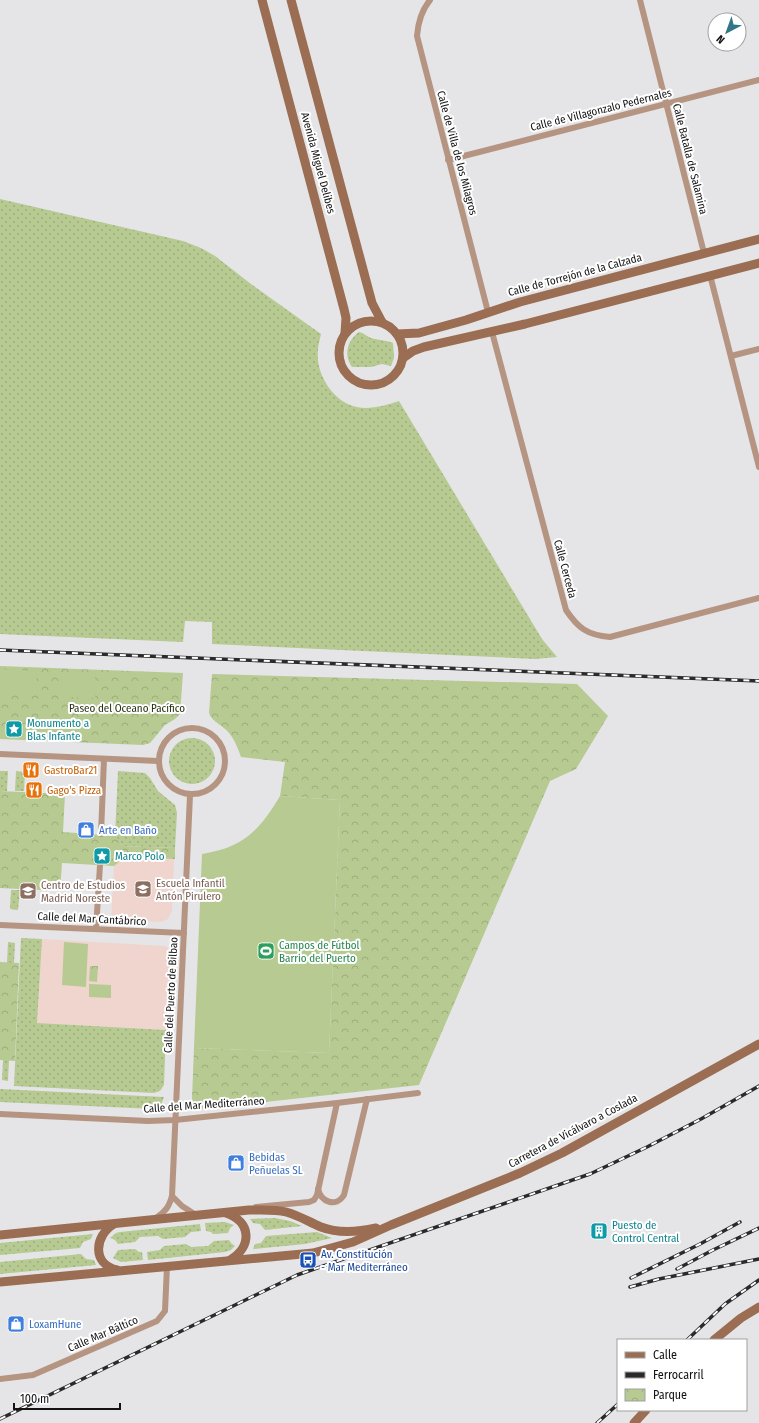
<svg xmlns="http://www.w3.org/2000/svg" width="759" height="1423" font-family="'Fira Sans Condensed',sans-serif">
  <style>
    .education { fill: #efd5ce }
    .grass { fill: url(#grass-dots) }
    .park { fill: url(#park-crowns) }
    .pitch { fill: #b6ca91 }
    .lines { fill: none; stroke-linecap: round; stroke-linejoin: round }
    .street { stroke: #b59582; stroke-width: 6 }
    .secondary { stroke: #9b6d52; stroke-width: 9 }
    .rail-casing { stroke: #2a2a2a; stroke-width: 3.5 }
    .rail { stroke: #fff; stroke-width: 2; stroke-dasharray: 6; stroke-linecap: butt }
    .labels { text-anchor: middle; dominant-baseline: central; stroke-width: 4; stroke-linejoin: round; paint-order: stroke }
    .street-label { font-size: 11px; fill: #131313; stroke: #fff }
    .park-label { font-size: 11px; fill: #283212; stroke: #fff }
    .culture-label { font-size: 11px; fill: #0d838f; stroke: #fff; text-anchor: start }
    .food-label { font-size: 11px; fill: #c56008; stroke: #fff; text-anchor: start }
    .shop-label { font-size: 11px; fill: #366cbe; stroke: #fff; text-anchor: start }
    .education-label { font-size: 11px; fill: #785e54; stroke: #fff; text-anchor: start }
    .leisure-label { font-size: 11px; fill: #27864d; stroke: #fff; text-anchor: start }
    .transit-label { font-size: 11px; fill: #164399; stroke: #fff; text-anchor: start }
  </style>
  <defs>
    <pattern id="grass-dots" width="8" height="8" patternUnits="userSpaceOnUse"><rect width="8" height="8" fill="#b6ca91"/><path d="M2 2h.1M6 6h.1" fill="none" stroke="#9cad7c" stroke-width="1.8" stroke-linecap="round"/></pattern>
    <pattern id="park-crowns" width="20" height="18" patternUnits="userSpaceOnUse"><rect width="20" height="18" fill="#b6ca91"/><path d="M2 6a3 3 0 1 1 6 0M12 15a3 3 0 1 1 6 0" fill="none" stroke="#9cad7c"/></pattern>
  </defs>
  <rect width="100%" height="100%" fill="#e5e5e7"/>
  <!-- education -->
  <g class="education">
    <polygon points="121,857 174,859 172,911 168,919 161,922 111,920 114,866"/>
    <polygon points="42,939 165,946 168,948 170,956 166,1030 37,1023"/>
  </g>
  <!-- grass -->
  <g class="grass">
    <path d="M0,199L183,241L201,248L215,256L251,284L321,334C320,339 318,345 318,350C315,373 333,402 357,407C370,410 387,405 399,401L542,639L557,657L535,659L212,644V622L185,621L183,642L0,634Z"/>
    <path d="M359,332C364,333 366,336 371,338C378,340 386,340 393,343L394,358L391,366L382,364L371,367H352C343,354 348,340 359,332Z"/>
    <circle cx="192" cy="761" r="23"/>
    <polygon points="0,771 8,771 7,791 0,791"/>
    <polygon points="16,771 25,772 24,791 15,791"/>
    <polygon points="118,771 145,773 150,778 158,791 175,805 177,813 175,848 122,846 115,835"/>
    <polygon points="11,890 20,890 18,910 10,909"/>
    <polygon points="21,938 42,939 37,1023 166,1030 164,1085 160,1091 154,1093 14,1086"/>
    <polygon points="8,942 15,943 14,963 7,963"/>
    <polygon points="3,1060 9,1060 8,1081 2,1080"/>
    <polygon points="0,1089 164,1097 161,1105 154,1109 0,1102"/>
    <polygon points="275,1218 290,1221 302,1226 265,1230 260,1224 253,1223 250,1219"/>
    <polygon points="225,1222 234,1225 230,1228 228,1233 213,1234 211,1232 206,1231 205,1223"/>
    <polygon points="200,1224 201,1231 191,1232 185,1237 163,1239 158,1236 140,1237 135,1242 118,1244 115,1240 110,1238 116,1233 120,1232"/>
    <polygon points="317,1232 332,1238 305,1244 253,1249 255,1244 261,1243 266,1236"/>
    <polygon points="93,1234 91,1239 83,1242 80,1248 0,1255 0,1243"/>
    <polygon points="229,1240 231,1243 235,1246 231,1250 225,1252 148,1260 147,1252 160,1250 164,1246 186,1244 191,1247 208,1246 214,1241"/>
    <polygon points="135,1249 139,1252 142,1252 143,1260 121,1262 113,1258 118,1250"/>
    <polygon points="81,1254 86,1259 94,1260 96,1265 0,1274 0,1262"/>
  </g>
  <!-- park -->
  <g class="park">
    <polygon points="0,666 183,673 180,714 175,719 165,725 150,743 143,745 0,739"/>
    <path d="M212,674L577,684L608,716L576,769L550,781L419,1085L202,1109C195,1108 193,1105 192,1098L194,1048L329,1053L340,800L280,796L285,762L241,757C238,749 235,740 229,733C224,726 212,722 209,713Z"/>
    <polygon points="0,791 65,794 63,832 116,836 122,846 175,848 175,859 121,857 118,863 114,866 62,863 60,891 0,888"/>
    <polygon points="0,962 19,963 15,1061 0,1060"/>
    <polygon points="90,966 98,966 97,982 89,981"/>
  </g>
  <!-- pitch -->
  <g class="pitch">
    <polygon points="0,669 37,671 36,695 0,693"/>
    <polygon points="61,676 95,677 95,698 61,697"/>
    <path d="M280,796L340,800L329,1053L194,1048L202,854C243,848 260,830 280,796Z"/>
    <polygon points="64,942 88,944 86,987 62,985"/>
    <polygon points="89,984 111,985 111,998 89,997"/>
  </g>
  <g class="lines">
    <!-- street -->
    <g class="street">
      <path d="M430,0C421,11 418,22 417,36L488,312"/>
      <polyline points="640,0 704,253"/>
      <polyline points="448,160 759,80"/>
      <polyline points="710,275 759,467"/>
      <path d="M492,332L566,610C578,628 587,635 610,637L759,598"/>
      <polyline points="731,356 759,349"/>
      <circle cx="192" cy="761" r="33"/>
      <polyline points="0,754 158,761"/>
      <polyline points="101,834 104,759"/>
      <polyline points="0,925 184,933"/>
      <polyline points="96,929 100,865"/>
      <polyline points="0,1114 148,1121 175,1120 337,1103 418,1093"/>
      <path d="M318,1189C321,1202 336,1208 344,1195L367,1099"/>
      <polyline points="172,1196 182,1206 196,1215"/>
      <polyline points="256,1207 309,1202 314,1200 317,1195 337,1103"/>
      <path d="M156,1218C165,1212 169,1207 172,1196L190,795"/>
      <polyline points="0,1379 33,1375 157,1321 165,1311 167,1266"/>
    </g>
    <!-- secondary -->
    <g class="secondary">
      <polyline points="262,0 344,309 346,318 345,333"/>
      <polyline points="291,0 372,303 382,322"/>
      <circle cx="371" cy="353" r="32"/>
      <polyline points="397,334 419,333 466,320 520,302 759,239"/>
      <polyline points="403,358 413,351 424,347 525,324 759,263"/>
      <path d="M226,1213C252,1222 252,1247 230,1260"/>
      <path d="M114,1224C94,1236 92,1264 117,1270"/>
      <path d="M0,1235L249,1210C261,1210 275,1209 286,1212C298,1215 309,1222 321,1227C339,1234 358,1232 376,1228"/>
      <polyline points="0,1282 313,1253 353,1242 391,1225 520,1173 562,1153 759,1044"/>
      <polyline points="714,1340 741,1318 759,1307"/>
      <polyline points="634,1423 646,1410"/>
    </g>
    <!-- rail casing -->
    <g class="rail-casing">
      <g id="rail">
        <polyline points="0,650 759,681"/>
        <polyline points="677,1269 713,1250 759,1228"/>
        <polyline points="631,1278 700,1244 740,1222"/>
        <polyline points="630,1287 659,1279 759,1259"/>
        <polyline points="687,1340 725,1304 759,1280"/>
        <polyline points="0,1419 297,1275 590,1174 647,1147 701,1119 759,1086"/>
        <polyline points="597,1423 618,1404"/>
      </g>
    </g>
    <!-- rail -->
    <use href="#rail" class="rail"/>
  </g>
  <!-- icons -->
  <defs>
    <g id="sight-square" transform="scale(0.9)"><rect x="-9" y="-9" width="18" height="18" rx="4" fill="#0f9aa8" stroke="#fff"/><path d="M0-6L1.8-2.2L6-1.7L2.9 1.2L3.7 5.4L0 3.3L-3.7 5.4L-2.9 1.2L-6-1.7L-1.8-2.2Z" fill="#fff"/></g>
    <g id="restaurant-square" transform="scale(0.9)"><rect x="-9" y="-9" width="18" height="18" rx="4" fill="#e8710a" stroke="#fff"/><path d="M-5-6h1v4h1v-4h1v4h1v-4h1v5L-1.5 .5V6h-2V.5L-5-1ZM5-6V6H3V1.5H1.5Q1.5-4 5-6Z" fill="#fff"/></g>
    <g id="shop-square" transform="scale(0.9)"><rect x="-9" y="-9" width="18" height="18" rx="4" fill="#3f7fe0" stroke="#fff"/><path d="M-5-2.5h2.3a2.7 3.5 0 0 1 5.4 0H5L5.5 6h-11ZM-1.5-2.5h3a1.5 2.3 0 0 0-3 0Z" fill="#fff"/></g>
    <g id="school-square" transform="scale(0.9)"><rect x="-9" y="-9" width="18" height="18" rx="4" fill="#8d6e63" stroke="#fff"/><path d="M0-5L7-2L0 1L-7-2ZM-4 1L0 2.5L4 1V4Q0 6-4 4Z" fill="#fff"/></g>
    <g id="stadium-square" transform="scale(0.9)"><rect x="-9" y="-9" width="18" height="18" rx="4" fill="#2e9e5b" stroke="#fff"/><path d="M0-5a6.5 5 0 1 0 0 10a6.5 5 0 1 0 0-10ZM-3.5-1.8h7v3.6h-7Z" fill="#fff"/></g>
    <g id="building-square" transform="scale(0.9)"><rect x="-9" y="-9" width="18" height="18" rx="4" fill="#0f9aa8" stroke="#fff"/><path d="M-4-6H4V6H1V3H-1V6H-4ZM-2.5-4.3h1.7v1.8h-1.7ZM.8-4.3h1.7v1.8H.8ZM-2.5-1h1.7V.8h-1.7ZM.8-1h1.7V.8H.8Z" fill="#fff"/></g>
    <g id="bus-square" transform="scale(0.9)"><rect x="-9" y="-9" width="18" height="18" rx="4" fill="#1a4fb4" stroke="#fff"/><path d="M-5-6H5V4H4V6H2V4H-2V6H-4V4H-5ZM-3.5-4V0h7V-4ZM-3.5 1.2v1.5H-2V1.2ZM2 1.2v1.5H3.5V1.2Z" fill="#fff"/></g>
  </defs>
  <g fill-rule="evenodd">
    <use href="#sight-square" x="14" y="729"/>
    <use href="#restaurant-square" x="31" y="770"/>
    <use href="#restaurant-square" x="34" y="790"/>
    <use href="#shop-square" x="86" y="830"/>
    <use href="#sight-square" x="102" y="856"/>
    <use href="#school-square" x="143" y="889"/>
    <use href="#school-square" x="28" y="891"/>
    <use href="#stadium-square" x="266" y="951"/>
    <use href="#shop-square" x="236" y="1163"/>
    <use href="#building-square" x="599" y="1231"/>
    <use href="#bus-square" x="308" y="1260"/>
    <use href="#shop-square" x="16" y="1324"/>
  </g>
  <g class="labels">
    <!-- street labels -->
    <g class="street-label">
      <text transform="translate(601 110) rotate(-14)">Calle de Villagonzalo Pedernales</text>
      <text transform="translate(457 153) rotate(75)">Calle de Villa de los Milagros</text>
      <text transform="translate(690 159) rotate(76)">Calle Batalla de Salamina</text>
      <text transform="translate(318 163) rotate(75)">Avenida Miguel Delibes</text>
      <text transform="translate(575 275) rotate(-15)">Calle de Torrejón de la Calzada</text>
      <text transform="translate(565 569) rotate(75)">Calle Cerceda</text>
      <text transform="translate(92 919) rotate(3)">Calle del Mar Cantábrico</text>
      <text transform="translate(171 995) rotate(-87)">Calle del Puerto de Bilbao</text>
      <text transform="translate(204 1105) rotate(-4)">Calle del Mar Mediterráneo</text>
      <text transform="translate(573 1131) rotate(-28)">Carretera de Vicálvaro a Coslada</text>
      <text transform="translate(103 1334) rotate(-23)">Calle Mar Báltico</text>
    </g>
    <!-- park labels -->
    <g class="park-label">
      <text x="127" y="708">Paseo del Oceano Pacífico</text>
    </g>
    <!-- culture labels -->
    <g class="culture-label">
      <text x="27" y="723">Monumento a<tspan x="27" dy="13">Blas Infante</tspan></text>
      <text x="115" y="856">Marco Polo</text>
      <text x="612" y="1225">Puesto de<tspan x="612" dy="13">Control Central</tspan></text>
    </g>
    <!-- food labels -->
    <g class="food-label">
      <text x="44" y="770">GastroBar21</text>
      <text x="47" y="790">Gago's Pizza</text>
    </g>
    <!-- shop labels -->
    <g class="shop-label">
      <text x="99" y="830">Arte en Baño</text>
      <text x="249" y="1157">Bebidas<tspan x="249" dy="13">Peñuelas SL</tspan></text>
      <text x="29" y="1324">LoxamHune</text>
    </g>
    <!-- education labels -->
    <g class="education-label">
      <text x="156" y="883">Escuela Infantil<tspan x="156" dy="13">Antón Pirulero</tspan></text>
      <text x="41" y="885">Centro de Estudios<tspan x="41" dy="13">Madrid Noreste</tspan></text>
    </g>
    <!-- leisure labels -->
    <g class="leisure-label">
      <text x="279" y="945">Campos de Fútbol<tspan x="279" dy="13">Barrio del Puerto</tspan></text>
    </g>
    <!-- transit labels -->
    <g class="transit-label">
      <text x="321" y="1254">Av. Constitución<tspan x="321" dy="13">- Mar Mediterráneo</tspan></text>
    </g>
  </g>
  <!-- legend -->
  <rect x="617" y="1339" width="130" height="72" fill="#ffffff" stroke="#a1a1a1"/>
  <rect x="625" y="1352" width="20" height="6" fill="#9b6d52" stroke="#a1a1a1"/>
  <text x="653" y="1359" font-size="12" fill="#131313">Calle</text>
  <rect x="625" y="1372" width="20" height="6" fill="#2a2a2a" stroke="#a1a1a1"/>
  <text x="653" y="1379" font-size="12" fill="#131313">Ferrocarril</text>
  <rect x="625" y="1389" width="20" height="12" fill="url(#park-crowns)" stroke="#a1a1a1"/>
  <text x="653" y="1399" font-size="12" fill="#131313">Parque</text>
  <!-- north arrow -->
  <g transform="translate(727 32) rotate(221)"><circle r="19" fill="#ffffff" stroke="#a1a1a1"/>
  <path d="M0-3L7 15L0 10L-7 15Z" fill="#317684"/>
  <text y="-6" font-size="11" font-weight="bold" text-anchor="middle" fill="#131313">N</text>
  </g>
  <!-- scale -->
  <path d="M14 1403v6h106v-6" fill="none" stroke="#131313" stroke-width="2"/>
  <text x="20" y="1403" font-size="12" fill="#131313" stroke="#ffffff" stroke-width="3" paint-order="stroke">100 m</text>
</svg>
